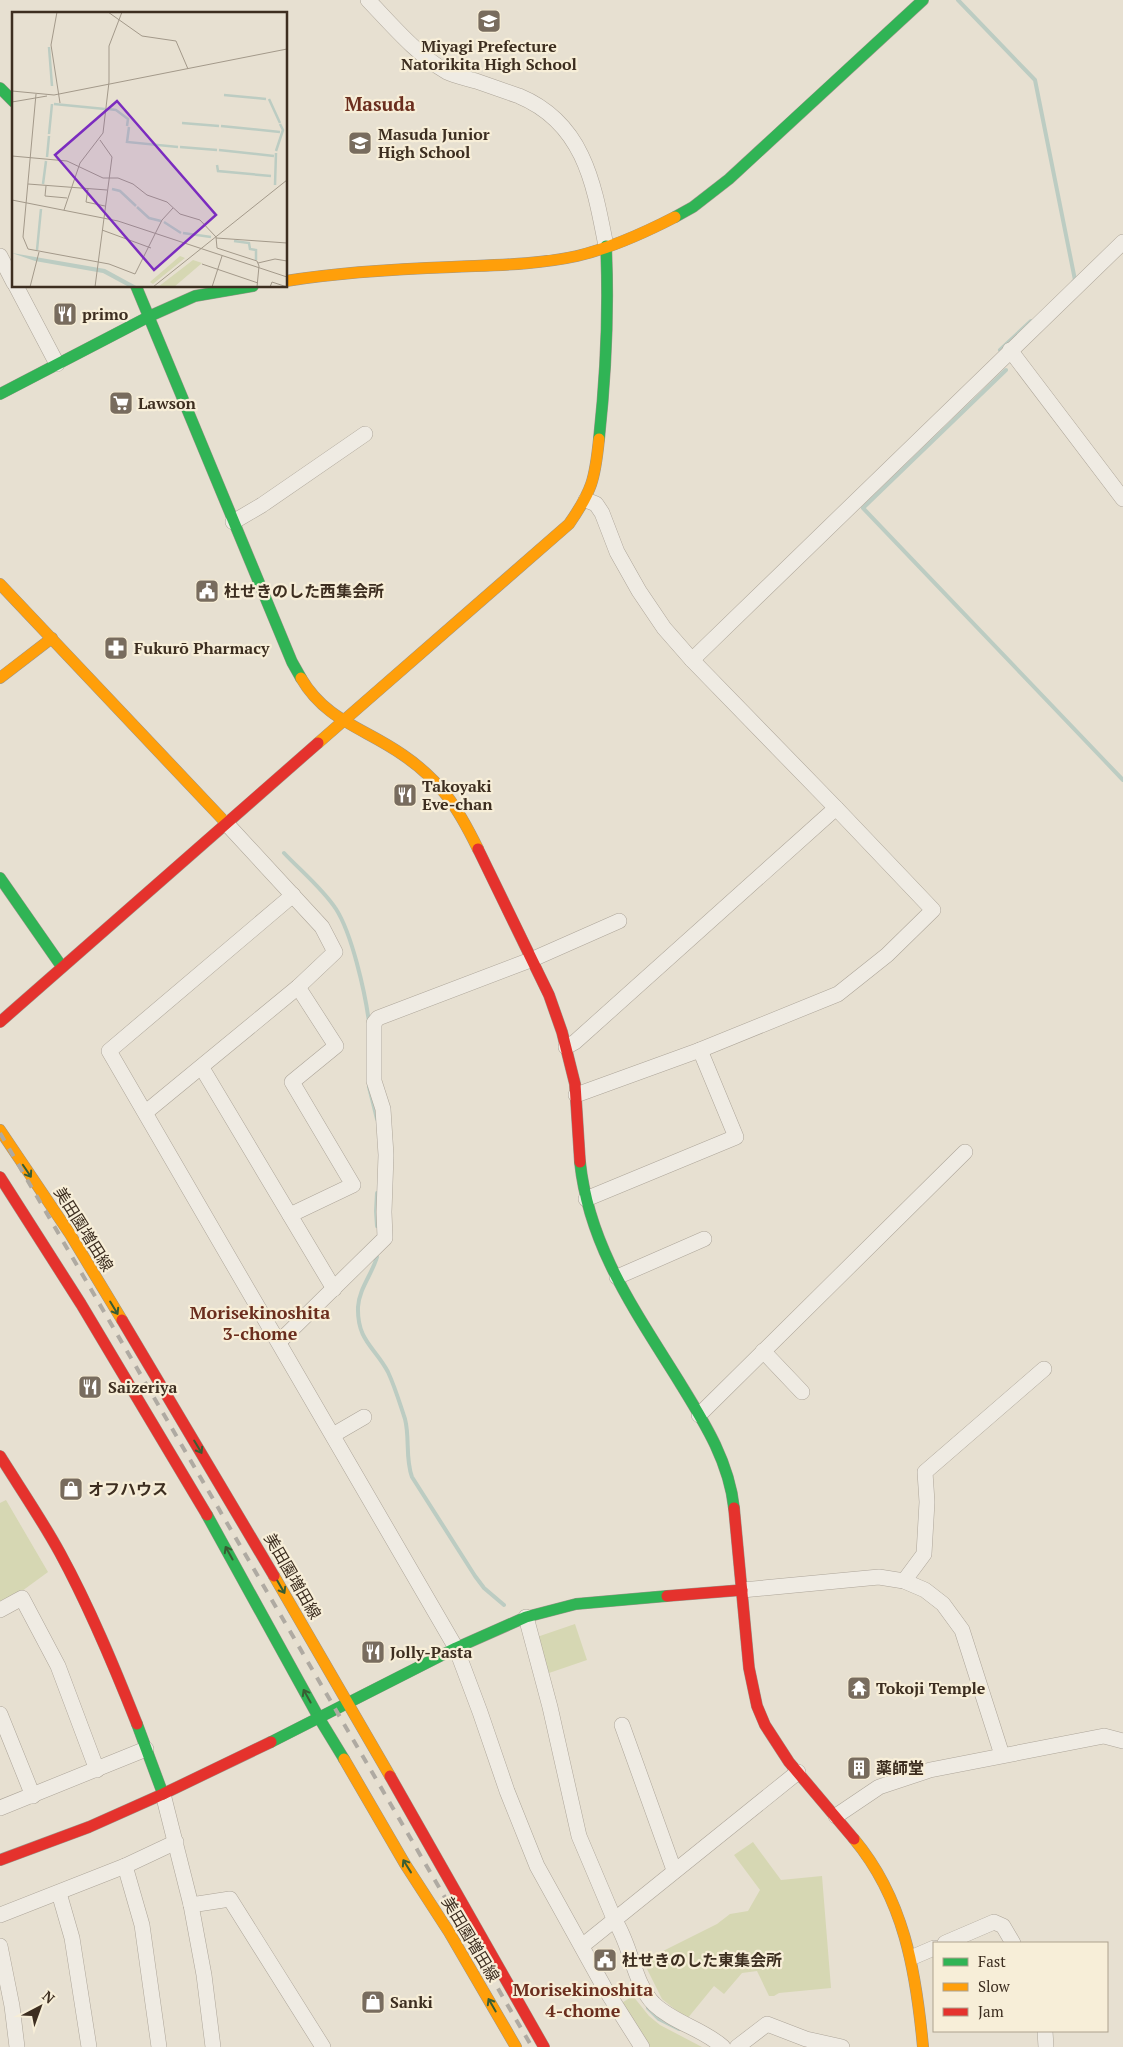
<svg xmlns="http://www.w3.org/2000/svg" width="1123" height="2047" font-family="'PT Serif','Noto Sans JP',serif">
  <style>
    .green { fill: #d6d7b3 }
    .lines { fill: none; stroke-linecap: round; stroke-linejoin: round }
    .stream { stroke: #bcccc2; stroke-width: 4 }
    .street-casing { stroke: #ada599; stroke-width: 16 }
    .fast-casing { stroke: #9c958a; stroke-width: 12 }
    .slow-casing { stroke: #9c958a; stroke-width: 12 }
    .jam-casing { stroke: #9c958a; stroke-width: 12 }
    .street { stroke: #efebe3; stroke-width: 15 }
    .fast { stroke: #30b455; stroke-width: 11 }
    .slow { stroke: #ff9f0a; stroke-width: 11 }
    .jam { stroke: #e5322d; stroke-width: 11 }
    .rail { stroke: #afaaa2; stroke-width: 4; stroke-dasharray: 9 9; stroke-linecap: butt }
    .oneway { stroke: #385d33 }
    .labels { text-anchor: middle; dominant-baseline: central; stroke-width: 4.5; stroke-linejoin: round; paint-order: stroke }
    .poi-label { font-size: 16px; font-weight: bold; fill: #3d2e20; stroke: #f7eed8; text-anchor: start }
    .street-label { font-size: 16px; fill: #3d2e20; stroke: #f7eed8 }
    .neighbourhood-label { font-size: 18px; font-weight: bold; fill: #6b2e1e; stroke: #f7eed8 }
    .quarter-label { font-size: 19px; font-weight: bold; fill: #6b2e1e; stroke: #f7eed8 }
    .inset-river { fill: none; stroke: #bcccc2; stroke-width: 2.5 }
    .inset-road { fill: none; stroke: #a3998a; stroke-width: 1 }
    .view { fill: #7b2cbf; fill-opacity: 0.15; stroke: #7b2cbf; stroke-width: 2.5 }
    .inset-edge { fill: none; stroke: #3d2e20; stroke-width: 2.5 }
  </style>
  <rect width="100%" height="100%" fill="#e7e0d1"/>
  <!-- green -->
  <g class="green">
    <polygon points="6,1500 48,1572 22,1591 0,1602 0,1503"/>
    <polygon points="575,1624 587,1660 549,1673 537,1637"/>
    <polygon points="753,1842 781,1880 822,1876 831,1988 779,1993 774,1996 769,1996 757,1971 742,1973 724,1994 714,1986 687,2019 662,1999 643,1961 717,1924 730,1914 748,1911 760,1890 734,1855"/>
    <polygon points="633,1996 649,2016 660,2025 702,2047 647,2047 620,2004"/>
  </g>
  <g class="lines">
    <!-- stream -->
    <g class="stream">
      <polyline points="958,0 1035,80 1075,280 1073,282"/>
      <polyline points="1000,350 1031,321"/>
      <polyline points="1006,370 863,508 1123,780"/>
      <path d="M284,853C301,871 322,888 336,909C352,934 365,992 369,1022"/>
      <polyline points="369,1087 377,1119"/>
      <polyline points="377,1193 376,1211 377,1226"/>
      <path d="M377,1257C372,1274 359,1289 358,1307C357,1341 375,1347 388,1372C395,1387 400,1404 405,1419C410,1438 405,1458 412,1477L475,1576L484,1588L504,1605"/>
      <polyline points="648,2008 659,2019 679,2029"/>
    </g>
    <!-- street casing -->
    <g class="street-casing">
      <g id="street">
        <path d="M368,0C392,25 416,54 447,72C455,76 466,78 476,81C490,86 505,91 519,96C584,123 594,184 606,246"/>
        <polyline points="0,256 14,283"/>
        <polyline points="16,286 57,364"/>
        <polyline points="1010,350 1123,499"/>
        <polyline points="233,522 262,505 365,434"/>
        <polyline points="692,660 1123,242"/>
        <polyline points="293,895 109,1051 456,1648 480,1712 507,1791 537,1866 604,1987 642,2047"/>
        <polyline points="566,1047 575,1042 836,808 692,660 664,628 639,591 617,552 602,513 596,504 586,500"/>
        <polyline points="202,1068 334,1289"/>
        <polyline points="576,1095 700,1050 838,994 887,955 933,910 836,808"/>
        <polyline points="146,1112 298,987 335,952 322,927 226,823"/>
        <polyline points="586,1199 736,1137 700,1050"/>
        <polyline points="290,1215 353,1185 292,1082 336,1046 298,987"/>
        <polyline points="617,1277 704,1239"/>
        <polyline points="279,1342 385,1238 384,1212 386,1155 383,1109 374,1081 374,1023 378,1018 533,959 619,921"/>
        <polyline points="763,1351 802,1392"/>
        <polyline points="699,1415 965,1152"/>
        <polyline points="333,1435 364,1417"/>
        <polyline points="904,1581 924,1554 927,1502 925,1472 1044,1369"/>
        <polyline points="742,1590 879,1577 904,1581 925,1590 943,1604 962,1630 1002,1755"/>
        <polyline points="0,1610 22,1598 58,1666 97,1770"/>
        <path d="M526,1617L550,1707L579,1836L615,1921C631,1945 634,1984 654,2004C674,2023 703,2029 723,2047"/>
        <polyline points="0,1714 33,1796"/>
        <polyline points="622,1725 674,1870"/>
        <polyline points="163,1794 191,1905 230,1899 323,2047"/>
        <polyline points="0,1808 146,1749"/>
        <polyline points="836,1816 879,1787 930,1770 1104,1736 1123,1741"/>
        <polyline points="125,1866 142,1925 159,2047"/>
        <polyline points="59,1893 72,1938 89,2047"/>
        <polyline points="191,1905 204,1975 213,2047"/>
        <polyline points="0,1915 125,1866 176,1842"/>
        <polyline points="945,1943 994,1922 1003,1926 1013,1943"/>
        <polyline points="0,1946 12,2006 17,2047"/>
        <polyline points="582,1946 798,1772"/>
        <polyline points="913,1957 934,1948"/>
        <polyline points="1045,2031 1046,2047"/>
        <polyline points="737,2047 767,2024 806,2039 842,2047"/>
      </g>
    </g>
    <!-- fast casing -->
    <g class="fast-casing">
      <g id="fast">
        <polyline points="0,88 14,102"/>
        <polyline points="675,217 693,207 729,179 923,0"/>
        <polyline points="136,286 292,662 301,678"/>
        <polyline points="0,394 150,316 195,296 253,286"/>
        <path d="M599,439C606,374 609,311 606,246"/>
        <polyline points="0,878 62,967"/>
        <path d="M580,1162C589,1247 636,1312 680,1383C704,1422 729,1461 734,1508"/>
        <polyline points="207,1515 319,1718 344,1759"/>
        <polyline points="137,1724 163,1794"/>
        <polyline points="271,1742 456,1648 526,1617 576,1604 667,1596"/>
      </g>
    </g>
    <!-- slow casing -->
    <g class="slow-casing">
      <g id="slow">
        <path d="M286,281C341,272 396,269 452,267C493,265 536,265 577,256C611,248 644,233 675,217"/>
        <polyline points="0,584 226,823"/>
        <polyline points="0,678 52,638"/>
        <path d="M301,678C326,721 365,728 403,755C441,781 458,808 478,849"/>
        <path d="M318,743L569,524C592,491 595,479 599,439"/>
        <polyline points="0,1130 70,1234 122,1320"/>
        <polyline points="274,1576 390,1776"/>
        <polyline points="344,1759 405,1864 449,1932 516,2047"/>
        <path d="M854,1839C904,1899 916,1971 923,2047"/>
      </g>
    </g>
    <!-- jam casing -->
    <g class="jam-casing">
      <g id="jam">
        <polyline points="478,849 549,995 562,1032 575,1084 580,1162"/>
        <polyline points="0,1022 318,743"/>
        <polyline points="0,1177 81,1304 207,1515"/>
        <polyline points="122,1320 274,1576"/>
        <path d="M0,1456C20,1488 42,1520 60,1553C90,1608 114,1666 137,1724"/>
        <polyline points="734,1508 749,1668 757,1706 765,1725 789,1762 854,1839"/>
        <polyline points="667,1596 742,1590"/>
        <polyline points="390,1776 544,2047"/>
        <polyline points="0,1860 89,1827 163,1794 271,1742"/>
      </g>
    </g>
    <!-- street -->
    <use href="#street" class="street"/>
    <!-- fast -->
    <use href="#fast" class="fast"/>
    <!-- slow -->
    <use href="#slow" class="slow"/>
    <!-- jam -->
    <use href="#jam" class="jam"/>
    <!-- rail -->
    <polyline class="rail" points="0,1133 532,2047"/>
  </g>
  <!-- one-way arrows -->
  <defs><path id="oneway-shaft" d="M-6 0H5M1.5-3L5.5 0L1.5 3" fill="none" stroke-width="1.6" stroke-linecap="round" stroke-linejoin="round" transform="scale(1.25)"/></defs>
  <g class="oneway">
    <use href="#oneway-shaft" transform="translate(27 1171) rotate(56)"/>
    <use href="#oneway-shaft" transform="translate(114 1308) rotate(59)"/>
    <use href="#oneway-shaft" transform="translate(198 1447) rotate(59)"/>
    <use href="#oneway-shaft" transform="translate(229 1553) rotate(-119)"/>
    <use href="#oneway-shaft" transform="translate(281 1587) rotate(60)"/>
    <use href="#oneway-shaft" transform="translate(307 1696) rotate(-119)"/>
    <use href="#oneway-shaft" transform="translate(407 1866) rotate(-122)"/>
    <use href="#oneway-shaft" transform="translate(492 2005) rotate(-120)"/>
  </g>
  <!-- icons -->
  <defs>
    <g id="school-square" transform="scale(1.25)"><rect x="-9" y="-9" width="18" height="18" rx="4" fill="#786c5e" stroke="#f7eed8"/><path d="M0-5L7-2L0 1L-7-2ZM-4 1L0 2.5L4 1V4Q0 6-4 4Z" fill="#fff"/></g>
    <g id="restaurant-square" transform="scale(1.25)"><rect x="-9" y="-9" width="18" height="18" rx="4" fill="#786c5e" stroke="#f7eed8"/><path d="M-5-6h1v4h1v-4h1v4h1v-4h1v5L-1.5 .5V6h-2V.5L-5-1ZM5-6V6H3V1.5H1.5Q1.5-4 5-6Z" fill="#fff"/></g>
    <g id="supermarket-square" transform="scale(1.25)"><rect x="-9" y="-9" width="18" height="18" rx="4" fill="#786c5e" stroke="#f7eed8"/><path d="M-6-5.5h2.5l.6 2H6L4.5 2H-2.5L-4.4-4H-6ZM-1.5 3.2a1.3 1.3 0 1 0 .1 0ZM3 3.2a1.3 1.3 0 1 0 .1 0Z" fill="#fff"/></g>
    <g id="civic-square" transform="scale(1.25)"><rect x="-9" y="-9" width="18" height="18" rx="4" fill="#786c5e" stroke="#f7eed8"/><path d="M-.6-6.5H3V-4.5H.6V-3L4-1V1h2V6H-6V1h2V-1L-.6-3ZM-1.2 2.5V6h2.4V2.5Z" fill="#fff"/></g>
    <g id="pharmacy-square" transform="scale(1.25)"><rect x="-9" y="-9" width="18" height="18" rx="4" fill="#786c5e" stroke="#f7eed8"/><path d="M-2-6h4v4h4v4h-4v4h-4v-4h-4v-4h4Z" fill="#fff"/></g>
    <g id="shop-square" transform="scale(1.25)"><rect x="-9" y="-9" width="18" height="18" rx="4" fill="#786c5e" stroke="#f7eed8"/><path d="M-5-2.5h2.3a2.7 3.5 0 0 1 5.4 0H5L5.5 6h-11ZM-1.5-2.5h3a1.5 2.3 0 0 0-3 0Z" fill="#fff"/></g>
    <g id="temple-square" transform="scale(1.25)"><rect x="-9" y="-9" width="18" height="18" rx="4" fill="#786c5e" stroke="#f7eed8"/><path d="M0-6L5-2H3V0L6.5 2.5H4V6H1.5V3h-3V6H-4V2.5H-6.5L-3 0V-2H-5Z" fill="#fff"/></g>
    <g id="building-square" transform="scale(1.25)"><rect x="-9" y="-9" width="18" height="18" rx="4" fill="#786c5e" stroke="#f7eed8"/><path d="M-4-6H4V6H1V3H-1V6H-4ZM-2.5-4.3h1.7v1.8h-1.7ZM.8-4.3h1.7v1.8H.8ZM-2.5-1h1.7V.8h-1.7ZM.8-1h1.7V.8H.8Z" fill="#fff"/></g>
  </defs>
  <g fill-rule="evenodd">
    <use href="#school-square" x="489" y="21"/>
    <use href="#school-square" x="360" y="143"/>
    <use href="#restaurant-square" x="65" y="314"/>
    <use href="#supermarket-square" x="121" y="403"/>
    <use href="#civic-square" x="207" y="591"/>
    <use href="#pharmacy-square" x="116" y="648"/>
    <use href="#restaurant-square" x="405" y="795"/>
    <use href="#restaurant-square" x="90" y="1387"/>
    <use href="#shop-square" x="71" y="1489"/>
    <use href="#restaurant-square" x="373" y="1652"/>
    <use href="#temple-square" x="859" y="1688"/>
    <use href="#building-square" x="859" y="1768"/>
    <use href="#civic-square" x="605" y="1960"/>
    <use href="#shop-square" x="373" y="2002"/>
  </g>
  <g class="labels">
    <!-- poi labels -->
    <g class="poi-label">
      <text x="489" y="46" text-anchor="middle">Miyagi Prefecture<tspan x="489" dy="18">Natorikita High School</tspan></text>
      <text x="378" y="134">Masuda Junior<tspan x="378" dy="18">High School</tspan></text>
      <text x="82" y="314">primo</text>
      <text x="138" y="403">Lawson</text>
      <text x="224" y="591">杜せきのした西集会所</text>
      <text x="134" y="648">Fukurō Pharmacy</text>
      <text x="422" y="786">Takoyaki<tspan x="422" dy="18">Eve-chan</tspan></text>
      <text x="108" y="1387">Saizeriya</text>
      <text x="88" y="1489">オフハウス</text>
      <text x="390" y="1652">Jolly-Pasta</text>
      <text x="876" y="1688">Tokoji Temple</text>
      <text x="876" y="1768">薬師堂</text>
      <text x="622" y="1960">杜せきのした東集会所</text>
      <text x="390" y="2002">Sanki</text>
    </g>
    <!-- street labels -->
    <g class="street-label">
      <text transform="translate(84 1229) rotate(58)">美田園増田線</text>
      <text transform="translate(293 1576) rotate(60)">美田園増田線</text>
      <text transform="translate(471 1939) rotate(59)">美田園増田線</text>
    </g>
    <!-- neighbourhood labels -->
    <g class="neighbourhood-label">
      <text x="260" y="1312">Morisekinoshita<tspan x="260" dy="21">3-chome</tspan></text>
      <text x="583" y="1989">Morisekinoshita<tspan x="583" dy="21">4-chome</tspan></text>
    </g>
    <!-- quarter labels -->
    <g class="quarter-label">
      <text x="380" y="103">Masuda</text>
    </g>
  </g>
  <!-- overview -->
  <g transform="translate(12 12)">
    <rect width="275" height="275" fill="#e7e0d1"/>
    <path d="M168,244L173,246L141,272L138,270ZM181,248L190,251L162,275H146Z" fill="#d6d7b3"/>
    <path d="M0,241L93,257L126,275H117L91,261L23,249Z" fill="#bcccc2"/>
    <path class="inset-river" d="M37,35L40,74M212,83L254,87M257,87L268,111M42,92L93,97M96,97L104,98L116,107L115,114M170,111L207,114M209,114L268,120M117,115L115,130L166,135M37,122L40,92M168,135L205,138M207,138L262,144M264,139L271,118L268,112M35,145L37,124M205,153L206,159L259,164M31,172L34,149M263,173L264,141M100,177L108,179L124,194M125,195L137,206L149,209M152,210L169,221M171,221L199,225M222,229L237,231L238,237L244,238V248M25,238L29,197"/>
    <path class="inset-road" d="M45,0L39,33L48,91M96,0L130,24L164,29L176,57M0,79L42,83L275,37M24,82L11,225L16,237L97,252L123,262L150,208L161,196M0,90L35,84M0,144L55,149L91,166H106L121,172L135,183L155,190L168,202L188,208L204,225L205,236L245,249L247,254L245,275M16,172L95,178M34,174L33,184L55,186M76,177L74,190L93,194M0,188L106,209L275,265M52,198L68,151L91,121L97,70V34L110,0M90,218L139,236M204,226L275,231M246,251L263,247L275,249M190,252L246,271M18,275L27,240M83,275L100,145L88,128M141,275L275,168M200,275L210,244M258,275L260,270L275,275"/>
    <path class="view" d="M105,89L204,203L142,258L43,143Z"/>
    <rect width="275" height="275" class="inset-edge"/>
  </g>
  <!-- legend -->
  <rect x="933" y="1942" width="175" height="90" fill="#f7eed8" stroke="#ada18e"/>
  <rect x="943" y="1958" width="25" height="8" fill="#30b455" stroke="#ada18e"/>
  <text x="978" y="1967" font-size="15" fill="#3d2e20">Fast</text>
  <rect x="943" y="1983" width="25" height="8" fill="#ff9f0a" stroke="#ada18e"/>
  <text x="978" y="1992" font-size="15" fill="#3d2e20">Slow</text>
  <rect x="943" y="2008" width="25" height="8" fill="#e5322d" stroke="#ada18e"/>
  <text x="978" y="2017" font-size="15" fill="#3d2e20">Jam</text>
  <!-- north arrow -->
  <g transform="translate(40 2007) rotate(41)" stroke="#f7eed8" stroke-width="4" paint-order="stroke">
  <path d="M0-4L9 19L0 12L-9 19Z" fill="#3d2e20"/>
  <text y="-8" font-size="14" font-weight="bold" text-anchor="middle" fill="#3d2e20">N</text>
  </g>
</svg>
